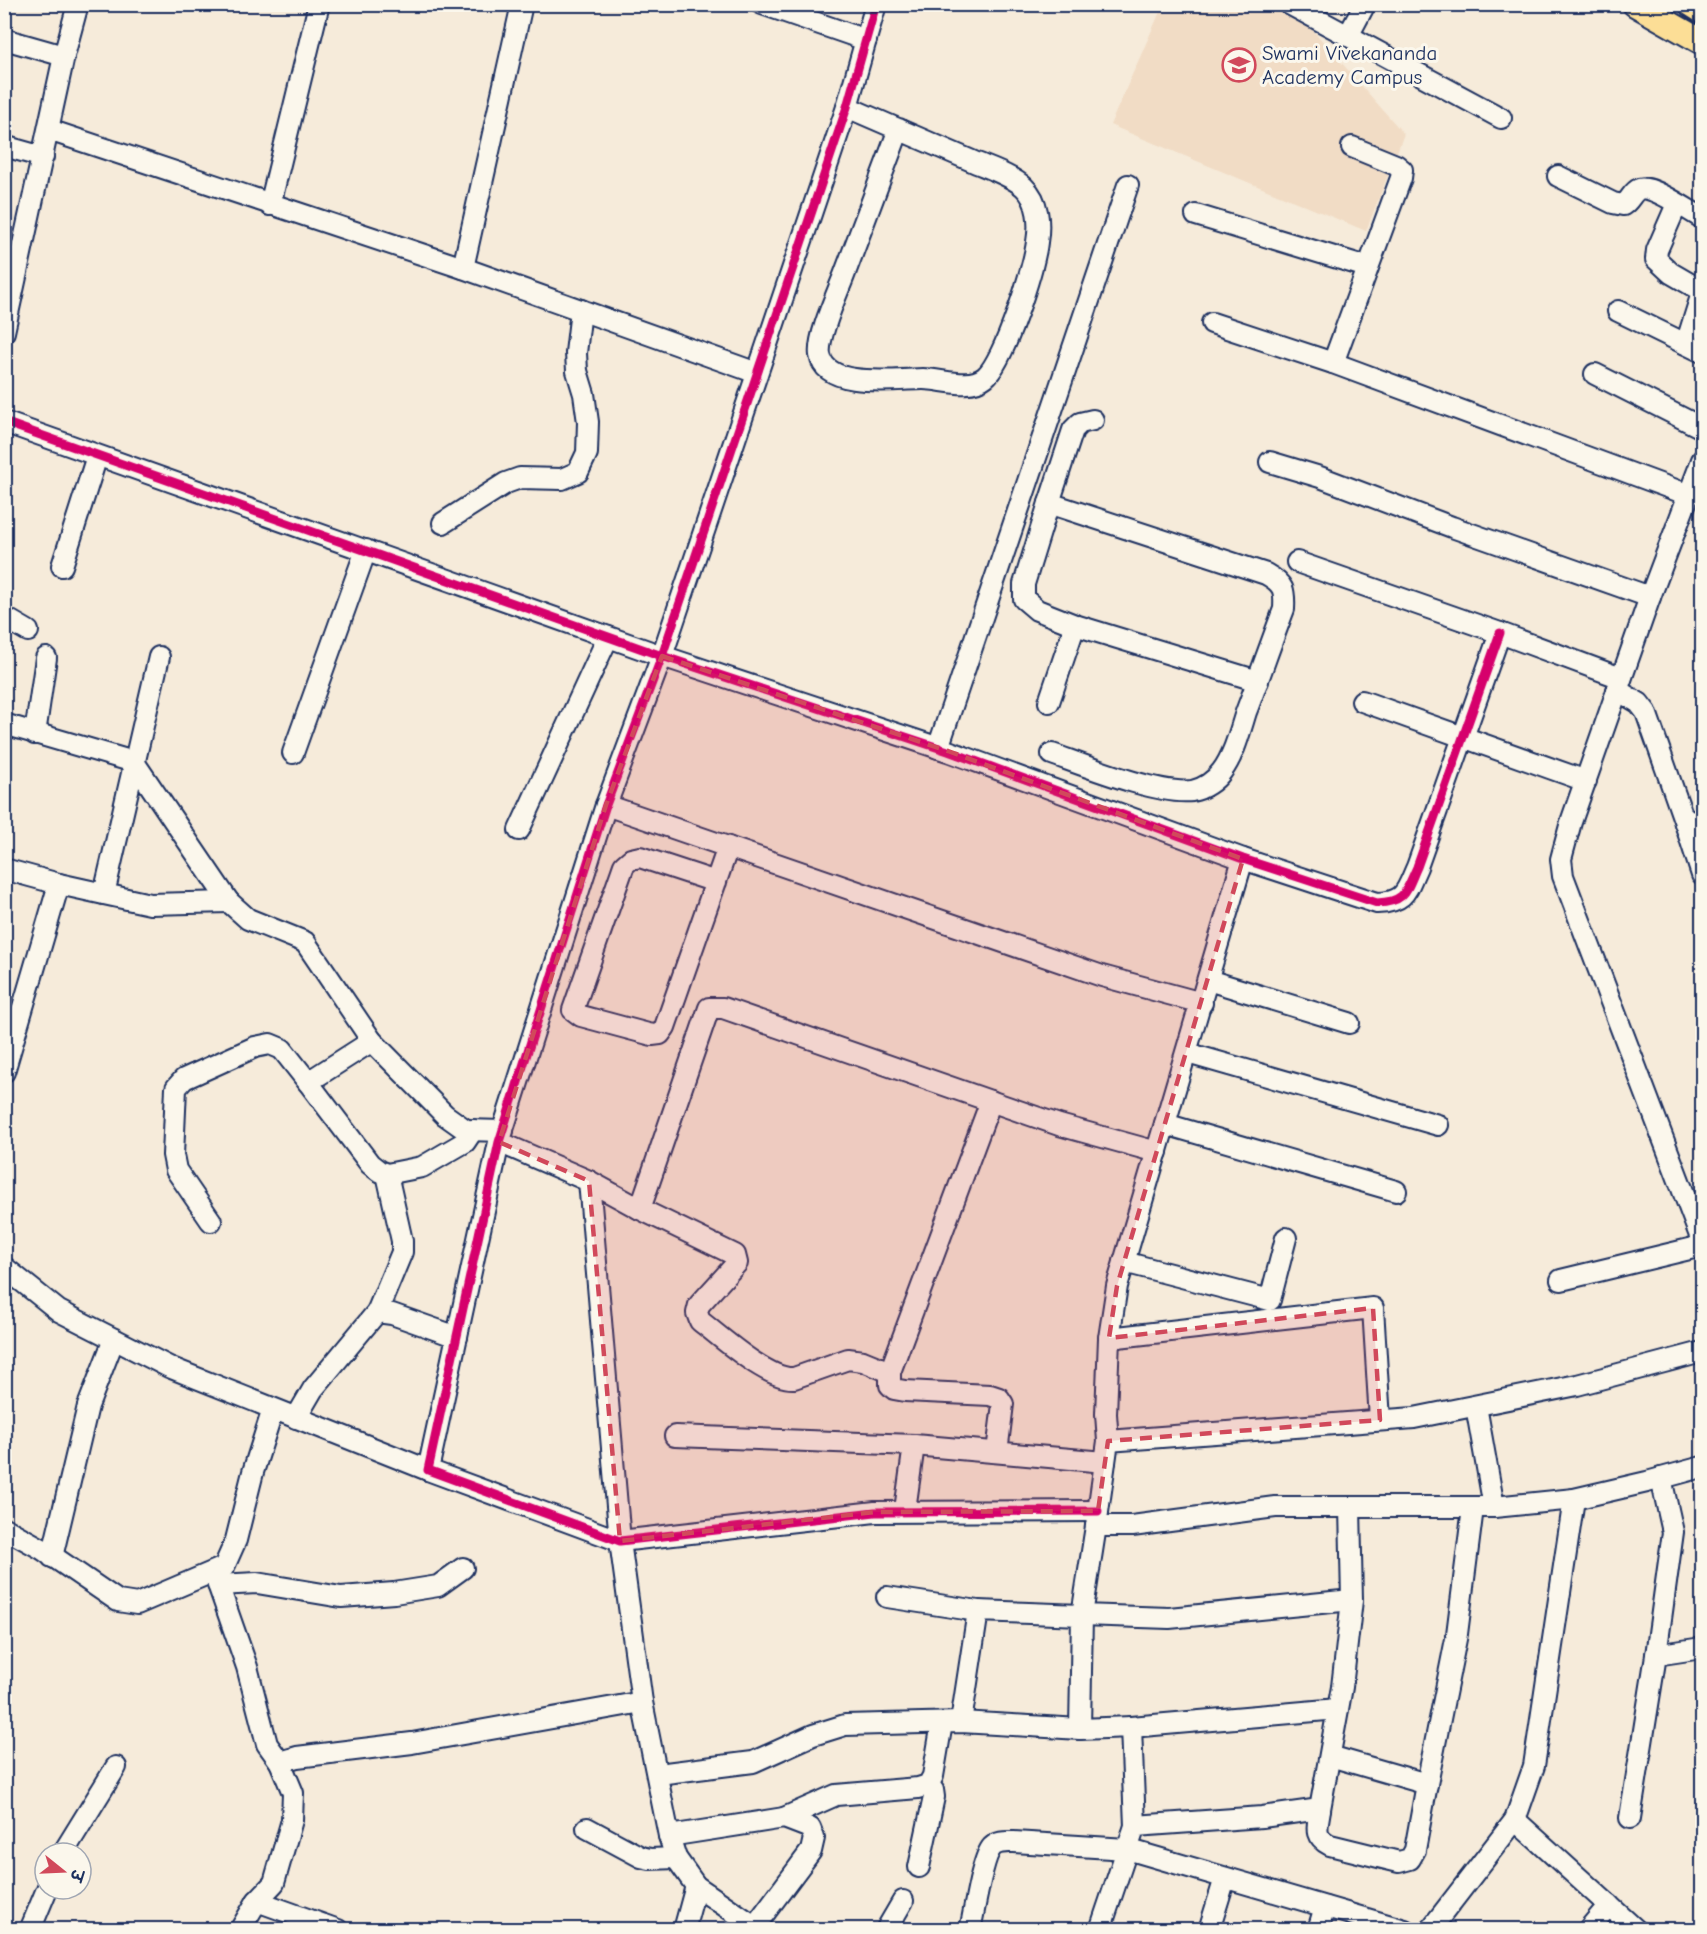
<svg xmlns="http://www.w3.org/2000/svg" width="1707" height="1934" font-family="'Comic Neue','Playpen Sans Deva',sans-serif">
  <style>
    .built { fill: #f1dcc5 }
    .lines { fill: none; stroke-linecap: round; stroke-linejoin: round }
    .minor-casing { stroke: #1b2f5e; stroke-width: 24 }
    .major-casing { stroke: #1b2f5e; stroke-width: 28 }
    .minor { stroke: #fbf7ec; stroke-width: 20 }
    .major { stroke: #fcde96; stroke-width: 24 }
    .cycleway-casing { stroke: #fbf7ec; stroke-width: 13 }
    .cycleway { stroke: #d6006c; stroke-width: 9 }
    .marked { fill: #d1495b; fill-opacity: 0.2; stroke: #d1495b; stroke-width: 4.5; stroke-dasharray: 12 8; stroke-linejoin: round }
    .labels { text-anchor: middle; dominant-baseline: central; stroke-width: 6; stroke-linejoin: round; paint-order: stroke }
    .poi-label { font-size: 21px; fill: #1b2f5e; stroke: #fbf7ec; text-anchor: start }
  </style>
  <rect width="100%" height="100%" fill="#f6ebda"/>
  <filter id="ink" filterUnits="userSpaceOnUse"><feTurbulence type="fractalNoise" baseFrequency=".0167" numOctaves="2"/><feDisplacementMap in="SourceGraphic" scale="12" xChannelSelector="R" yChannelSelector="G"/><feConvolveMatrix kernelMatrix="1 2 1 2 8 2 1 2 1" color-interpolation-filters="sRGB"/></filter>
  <g filter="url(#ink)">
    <!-- built -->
    <polygon class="built" points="1290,4 1404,134 1366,231 1110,125 1163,5"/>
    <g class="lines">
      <!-- minor casing -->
      <g class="minor-casing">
        <g id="minor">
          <polyline points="762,4 866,40"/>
          <polyline points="876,4 847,107 662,656 606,805 499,1142 428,1470 620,1541 875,1512 1098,1511"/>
          <polyline points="1289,4 1501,118"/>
          <polyline points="1348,36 1365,4"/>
          <polyline points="4,39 64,56"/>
          <path d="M847,107C889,125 930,143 972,161C988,168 1011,175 1024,187C1039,201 1040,224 1037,242C1034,268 1004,362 985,377C969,390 942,379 923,379C899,379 826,390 820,355C817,337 838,292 845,273C863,225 881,177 899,129"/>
          <polyline points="49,130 463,268 757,373"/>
          <polyline points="4,146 43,157"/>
          <path d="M1558,176L1613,203L1623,205C1630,201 1632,192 1639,189C1649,183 1691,212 1702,218"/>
          <polyline points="1677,204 1657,250 1656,259 1671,273 1702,291"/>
          <polyline points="270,205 319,4"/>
          <polyline points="1196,215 1367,267"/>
          <polyline points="463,268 522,4"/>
          <polyline points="1618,311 1702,352"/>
          <polyline points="1212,323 1333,363 1689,495"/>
          <polyline points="4,332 64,56 78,4"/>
          <polyline points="1686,344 1702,293"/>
          <polyline points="1333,363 1401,178 1402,170 1396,165 1352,147"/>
          <polyline points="1595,374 1702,428"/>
          <path d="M4,422L662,656L948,751L1243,859L1377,903C1406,902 1406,891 1417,867L1500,633"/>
          <polyline points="1702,460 1650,597 1571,822 1561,859 1563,876 1702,1241"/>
          <polyline points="1270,462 1320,477 1452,527 1650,597"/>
          <polyline points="1049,503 1024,584 1024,599 1037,610 1075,625 1258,681"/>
          <polyline points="443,523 506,483 520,478 562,479 578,472 587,453 588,422 584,394 577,371 576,353 581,310"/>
          <polyline points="1297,562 1500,633 1621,678"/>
          <polyline points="62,566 97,456"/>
          <polyline points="4,617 28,631"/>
          <polyline points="1617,690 1639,703 1646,712 1685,823 1702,818"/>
          <polyline points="1362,701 1586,781"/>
          <polyline points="1049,702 1075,625"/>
          <polyline points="4,724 134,762 229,902 248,919 305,942 372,1041 445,1115 466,1130 503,1131"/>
          <polyline points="35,734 46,658"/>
          <polyline points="938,748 1128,185"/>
          <polyline points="293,753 366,550"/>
          <path d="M1052,754C1086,766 1158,795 1192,791C1203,789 1215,781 1222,771C1234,755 1240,731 1246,712C1259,678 1271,643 1284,609C1285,590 1284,584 1266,574L1049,503L1073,430L1080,423L1093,420"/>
          <polyline points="606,805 1102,976 1202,1003"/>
          <polyline points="1685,823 1702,875"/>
          <polyline points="519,830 608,637"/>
          <polyline points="1243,859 1117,1286 1109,1338 1106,1414 1108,1441 1096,1526 1132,1526 1275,1507 1494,1507 1574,1499 1647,1482 1702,1467"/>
          <polyline points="4,869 59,884 4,1072"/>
          <polyline points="716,882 640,857 631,859 624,865 573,1010 581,1016 652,1035 660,1034 665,1027 728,847"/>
          <polyline points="59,884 104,894 159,657"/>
          <polyline points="104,894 150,904 229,902"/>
          <polyline points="1208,980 1349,1023"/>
          <polyline points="1187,1053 1438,1125"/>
          <polyline points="308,1082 370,1164 379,1171 387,1174 422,1167 465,1142 473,1130"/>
          <polyline points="991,1101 890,1372 890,1385 894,1389 905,1391 990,1395 999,1398 1003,1404 997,1452"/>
          <polyline points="1165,1124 1396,1191"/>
          <polyline points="499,1142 589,1181 620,1541 642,1702 669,1836 676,1858 696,1886 760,1930"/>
          <polyline points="589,1181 640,1209 709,1008 723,1008 1059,1125 1157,1152"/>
          <path d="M640,1209L735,1255L737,1263L699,1305L697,1313L700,1321C721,1337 768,1380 794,1378L848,1359L863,1361L890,1372"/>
          <polyline points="211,1221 176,1170 173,1155 176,1088 184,1079 255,1047 270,1044 282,1049 308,1082 372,1041"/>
          <polyline points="1124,1262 1270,1300 1286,1238"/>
          <polyline points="4,1267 59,1311 169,1367 428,1470"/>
          <polyline points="1561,1280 1702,1246"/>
          <polyline points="377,1312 402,1252 402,1241 387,1174"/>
          <polyline points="1109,1338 1373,1308 1380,1420"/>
          <polyline points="1476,1406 1494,1507"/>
          <polyline points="296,1418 313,1389 377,1312 392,1314 457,1337"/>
          <polyline points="675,1436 914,1445 1105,1462"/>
          <polyline points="1108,1441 1414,1418 1577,1385 1702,1352"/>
          <polyline points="905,1510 914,1445"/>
          <polyline points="1096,1526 1082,1615 1169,1618 1352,1600"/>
          <polyline points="4,1528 42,1549 118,1601 137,1604 224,1567 236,1540 253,1472 273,1409"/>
          <polyline points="52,1557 88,1406 114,1339"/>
          <polyline points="214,1573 247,1667 267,1744 280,1762"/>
          <polyline points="218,1585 257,1583 341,1597 394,1593 438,1586 463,1568"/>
          <polyline points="887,1597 978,1611"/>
          <polyline points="1656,1655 1673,1532 1661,1478"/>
          <polyline points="961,1722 978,1611 1082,1615 1080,1729 1131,1727 1135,1826"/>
          <polyline points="1131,1727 1338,1709"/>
          <polyline points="1330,1756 1427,1784 1457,1634 1473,1508"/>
          <polyline points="658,1774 753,1762 813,1735 845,1725 961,1722 1080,1729"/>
          <path d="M1320,1809C1318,1826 1312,1836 1330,1845L1399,1862L1410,1859L1415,1850L1427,1784"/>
          <polyline points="784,1818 836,1795 918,1788 928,1785 933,1776 942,1723"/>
          <polyline points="1630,1818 1656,1655 1702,1648"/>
          <polyline points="1515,1820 1636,1930"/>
          <polyline points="587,1828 641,1857 650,1859 676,1858"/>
          <polyline points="669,1836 784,1818 810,1828 814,1838 811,1851 755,1926"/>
          <polyline points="63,1853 116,1767"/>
          <polyline points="919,1867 934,1797 933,1790 928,1785"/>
          <polyline points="257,1901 274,1883 292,1820 293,1793 280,1762 297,1757 412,1743 642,1702"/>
          <polyline points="30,1930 47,1889"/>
          <polyline points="240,1930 257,1901 338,1930"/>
          <polyline points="684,1930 696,1886"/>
          <polyline points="886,1930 903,1901"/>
          <path d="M970,1930C974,1913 982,1858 992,1847C998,1841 1006,1842 1014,1842L1127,1849L1405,1930"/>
          <polyline points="1100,1930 1135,1826 1262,1817 1320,1809 1342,1687 1352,1600 1350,1507"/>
          <polyline points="1209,1930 1225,1878"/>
          <polyline points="1318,1930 1325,1907"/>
          <polyline points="1430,1930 1515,1820 1534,1766 1574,1499"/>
          <polyline points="1588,1930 1609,1905"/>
        </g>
      </g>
      <!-- major casing -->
      <g class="major-casing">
        <g id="major">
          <polyline points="1635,4 1702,42"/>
          <polyline points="1691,4 1702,11"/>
        </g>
      </g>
      <!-- minor -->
      <use href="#minor" class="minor"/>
      <!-- major -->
      <use href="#major" class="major"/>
      <!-- cycleway casing -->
      <g class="cycleway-casing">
        <g id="cycleway">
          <polyline points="876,4 847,107 662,656 606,805 499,1142 428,1470 620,1541 875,1512 1098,1511"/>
          <path d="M4,422L662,656L948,751L1243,859L1377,903C1406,902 1406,891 1417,867L1500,633"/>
        </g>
      </g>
      <!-- cycleway -->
      <use href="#cycleway" class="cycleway"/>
    </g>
  </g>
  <!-- marked area -->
  <path class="marked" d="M662,656L948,751L1243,859L1117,1286L1109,1338L1373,1308L1380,1420L1108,1441L1098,1511L875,1512L620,1541L589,1181L499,1142L606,805Z"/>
  <!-- icons -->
  <defs>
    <g id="school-ring" transform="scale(1.725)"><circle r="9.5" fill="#fbf7ec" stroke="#d1495b" stroke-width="1.5"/><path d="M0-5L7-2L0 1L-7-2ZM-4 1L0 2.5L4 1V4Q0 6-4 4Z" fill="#d1495b"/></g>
  </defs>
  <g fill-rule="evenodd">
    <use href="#school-ring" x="1239" y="65"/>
  </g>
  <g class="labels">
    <!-- poi labels -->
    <g class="poi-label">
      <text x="1262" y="53">Swami Vivekananda<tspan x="1262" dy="24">Academy Campus</tspan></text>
    </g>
  </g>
  <!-- margin -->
  <rect width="1707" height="1934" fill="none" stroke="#fbf7ec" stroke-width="24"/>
  <rect x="12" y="12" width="1683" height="1910" fill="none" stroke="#1b2f5e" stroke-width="2" filter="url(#ink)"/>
  <!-- north arrow -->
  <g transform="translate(63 1871) rotate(108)"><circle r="28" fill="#fbf7ec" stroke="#a1a7b3" stroke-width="1.5"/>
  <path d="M0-4.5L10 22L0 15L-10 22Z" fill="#d1495b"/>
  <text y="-9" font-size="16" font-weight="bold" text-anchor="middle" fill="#1b2f5e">उ</text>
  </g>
</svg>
